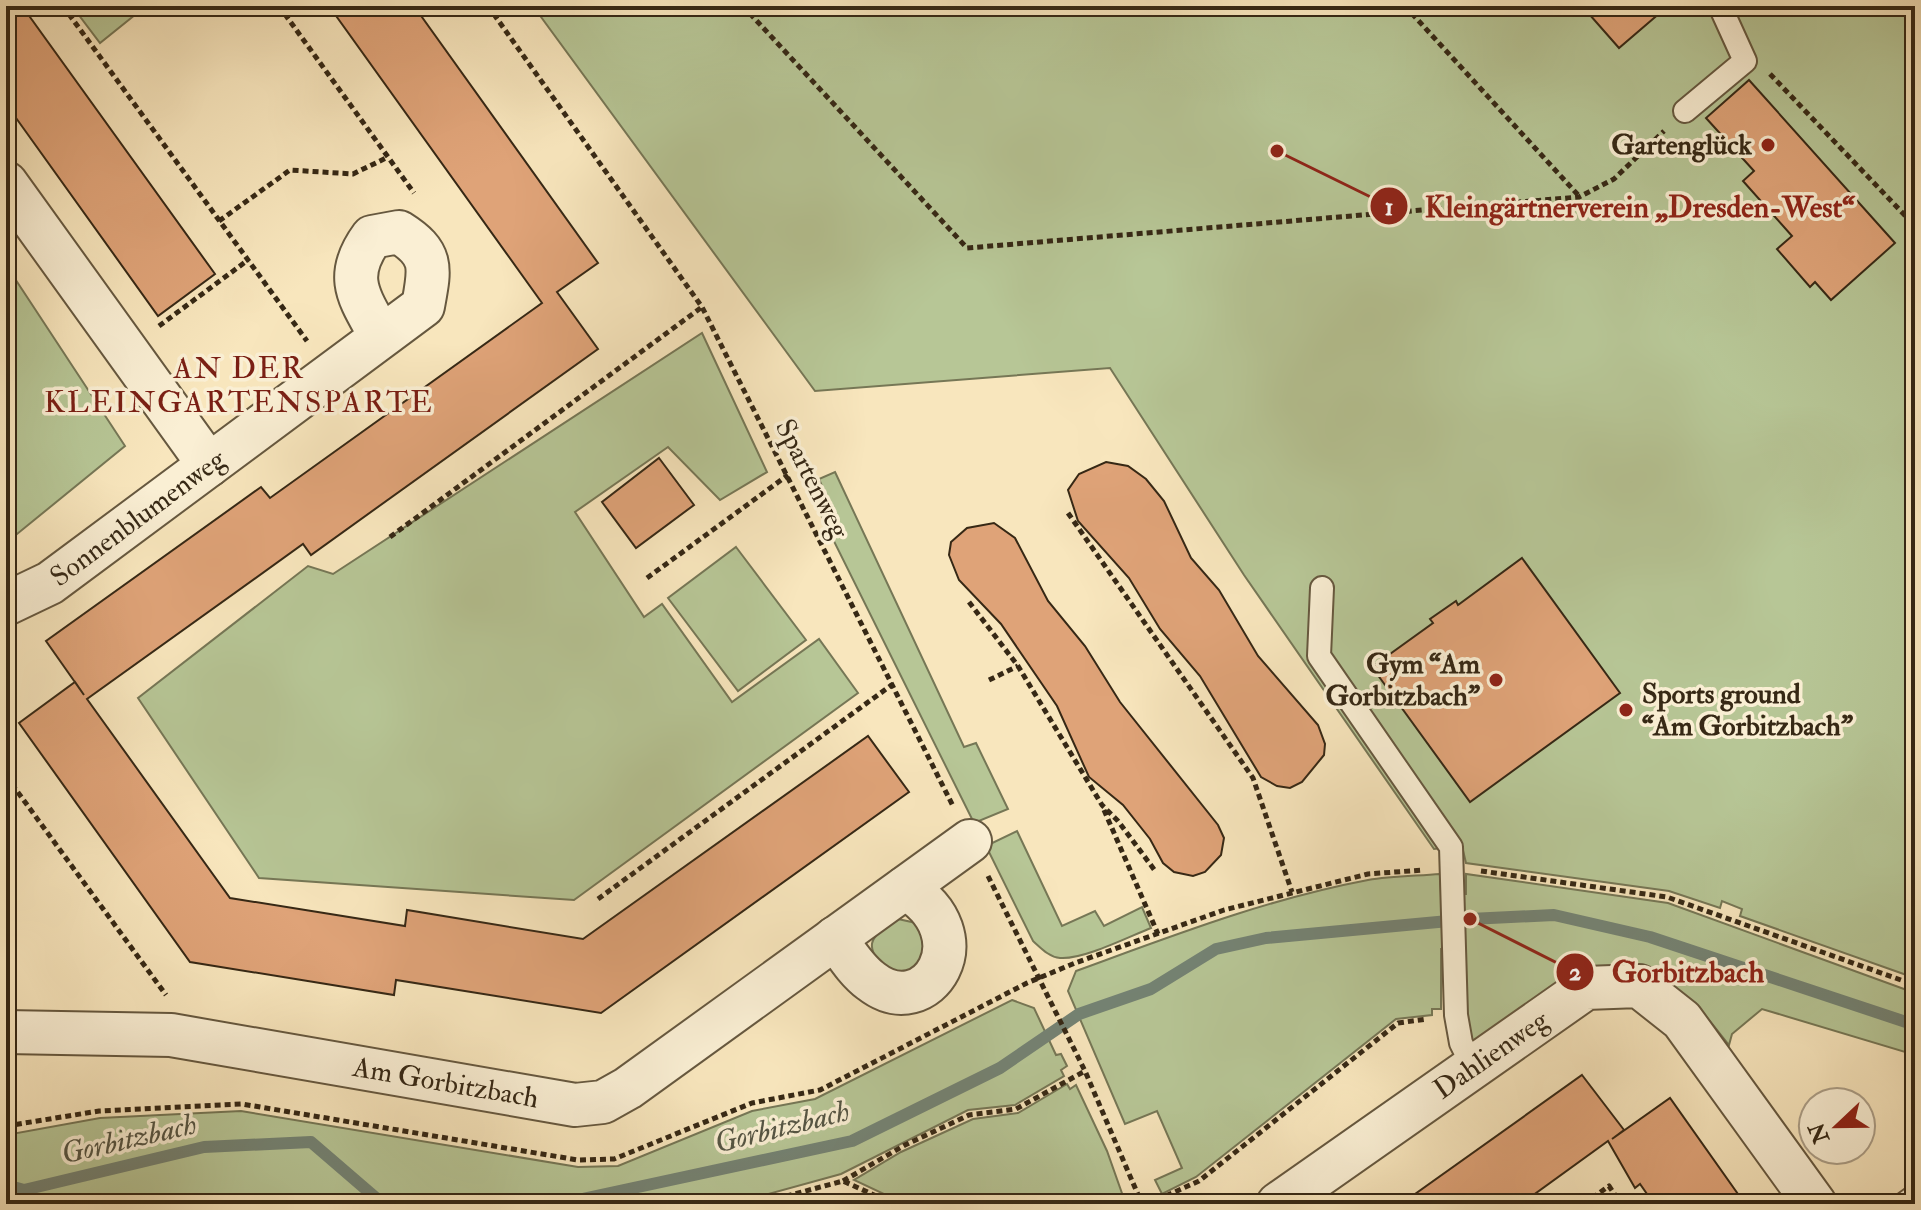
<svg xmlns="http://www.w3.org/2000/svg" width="1921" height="1210" font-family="'IM FELL Double Pica',serif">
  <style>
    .green { fill: #b7c696; stroke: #767756; stroke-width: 2 }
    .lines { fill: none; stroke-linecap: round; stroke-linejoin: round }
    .stream { stroke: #748374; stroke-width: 12 }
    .building { fill: #dfa378; stroke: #362815; stroke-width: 2 }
    .lane-casing { stroke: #66583f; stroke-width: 26 }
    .street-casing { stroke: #66583f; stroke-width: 46 }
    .path { stroke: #362815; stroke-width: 5; stroke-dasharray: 6 4; stroke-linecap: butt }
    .lane { stroke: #faefd4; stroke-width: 22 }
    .street { stroke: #faefd4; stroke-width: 42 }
    .poi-dot { fill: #8f2418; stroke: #faefd4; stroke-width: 3 }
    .labels { text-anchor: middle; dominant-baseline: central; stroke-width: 7; stroke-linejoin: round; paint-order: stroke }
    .poi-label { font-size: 28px; font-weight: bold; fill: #362815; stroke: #faefd4; text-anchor: end }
    .street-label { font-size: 28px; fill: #362815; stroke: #faefd4 }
    .neighbourhood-label { font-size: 30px; letter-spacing: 2px; fill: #7a1f14; stroke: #faefd4 }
    .water-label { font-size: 30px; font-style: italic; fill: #554; stroke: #faefd4 }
    .leader { fill: none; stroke: #8f2418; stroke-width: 3 }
    .callout-dot { fill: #8f2418; stroke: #faefd4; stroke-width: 3 }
    .mark-label { font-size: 24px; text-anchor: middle; font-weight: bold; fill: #fff }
    .callout-label { font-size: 30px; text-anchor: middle; font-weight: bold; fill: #8f2418; stroke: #faefd4; stroke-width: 7; stroke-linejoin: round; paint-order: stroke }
  </style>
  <rect width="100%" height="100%" fill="#f8e6bd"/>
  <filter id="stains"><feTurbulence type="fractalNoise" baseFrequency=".0025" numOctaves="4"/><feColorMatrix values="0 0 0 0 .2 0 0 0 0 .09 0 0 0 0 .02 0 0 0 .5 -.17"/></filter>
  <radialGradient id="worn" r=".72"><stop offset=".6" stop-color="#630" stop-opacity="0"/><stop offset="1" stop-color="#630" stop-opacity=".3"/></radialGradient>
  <!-- green -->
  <g class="green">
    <polygon points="72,6 146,6 100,43"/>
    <polygon points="533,6 1915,6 1915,978 1740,916 1742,909 1722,901 1720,908 1669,891 1466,863 1462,846 1434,849 1244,575 1110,368 815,391"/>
    <polygon points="6,265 125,446 6,543"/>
    <polygon points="702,333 767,472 720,500 668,447 575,512 644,617 662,604 732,702 819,639 858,693 574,900 259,878 138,698 308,566 333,574"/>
    <polygon points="835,472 964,747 976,743 1008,809 974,823 813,499 819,495 816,489 822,486 819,479"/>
    <polygon points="736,547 806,640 738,691 668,598"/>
    <path d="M1017,831L1062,926L1095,911L1104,926L1142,907L1151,928C1128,937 1083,960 1060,958C1049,957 1041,948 1033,941L986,846Z"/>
    <path d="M1440,874L1441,894H1466V874L1668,903L1915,993V1055L1762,1009L1732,1034L1729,1045L1697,1005L1643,976L1476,1051L1465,1032V950L1441,949V1009H1432V1015L1396,1019L1196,1177L1162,1194L1155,1180L1182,1168L1157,1111L1125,1124L1068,991L1076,971C1172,936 1267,899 1368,880C1391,876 1416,876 1440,874Z"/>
    <path d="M898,919L916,923L928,938L916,973L888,975C865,945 865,940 898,919Z"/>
    <polygon points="1012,1000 1034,1008 1056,1055 1061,1054 1067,1066 1061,1070 1064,1076 1015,1105 968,1110 841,1174 732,1204 6,1204 6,1135 100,1118 241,1111 578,1167 618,1166 752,1111 815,1099"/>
    <polygon points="1067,1084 1070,1089 1076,1085 1107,1151 1124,1199 1119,1204 905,1204 854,1180 901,1152 973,1119 1018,1113"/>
  </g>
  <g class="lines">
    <!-- stream -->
    <g class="stream">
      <polyline points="6,1185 24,1190 204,1147 311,1142 376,1198 388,1204"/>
      <polyline points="559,1204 852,1141 1000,1068 1079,1014 1151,989 1216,949 1266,938 1470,919 1554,915 1650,937 1915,1025"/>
    </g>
  </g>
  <!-- building -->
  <g class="building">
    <polygon points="6,6 22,6 215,274 158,316 6,104"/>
    <polygon points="329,6 414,6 598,263 557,292 598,349 311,555 303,544 87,699 230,898 405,926 407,910 583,939 868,736 909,792 601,1013 396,980 394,995 190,962 19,723 75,682 84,695 46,641 261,487 270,498 542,303"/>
    <polygon points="1582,6 1668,6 1619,48"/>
    <polygon points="1749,80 1895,243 1831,300 1815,282 1810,287 1777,249 1792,236 1743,181 1754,171 1706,118"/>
    <polygon points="659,458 694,505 636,548 602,502"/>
    <polygon points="1106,462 1128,466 1146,479 1164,501 1191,558 1219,590 1258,656 1318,725 1325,744 1324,755 1302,782 1290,788 1277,786 1261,777 1200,676 1160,629 1129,578 1078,521 1068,490 1079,474"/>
    <polygon points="994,523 1015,538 1048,601 1085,646 1120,702 1218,825 1224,838 1221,855 1205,872 1193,876 1174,872 1163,863 1150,839 1123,805 1089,777 1057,706 1001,624 959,580 949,555 951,542 967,528"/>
    <polygon points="1522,558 1620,693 1470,802 1372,667 1433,623 1430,619 1456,601 1458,605"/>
    <polygon points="1582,1075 1624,1130 1612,1139 1670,1098 1745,1204 1654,1204 1640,1184 1635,1188 1608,1141 1521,1204 1401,1204"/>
  </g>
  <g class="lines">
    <!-- lane casing -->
    <g class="lane-casing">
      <g id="lane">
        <polyline points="1685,111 1745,61 1720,6"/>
        <polyline points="1322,588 1319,656 1451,847 1456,1015 1461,1043 1473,1067"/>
        <polyline points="1904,1204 1915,1196"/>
      </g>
    </g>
    <!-- street casing -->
    <g class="street-casing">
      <g id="street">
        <polyline points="6,183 209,465"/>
        <path id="s1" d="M6,604L50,583L423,306C430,268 434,254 399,232L372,237C342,278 360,298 381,337"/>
        <path d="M835,938C846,953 856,970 871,981C927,1025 985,935 905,888"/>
        <path id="s2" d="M6,1032L171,1035L575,1105L603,1102L628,1088L970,841"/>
        <path id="s3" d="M1278,1204L1586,988L1639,986L1682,1020L1815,1204"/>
      </g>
    </g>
    <!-- path -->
    <g class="path">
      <polyline points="63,6 307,341"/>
      <polyline points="279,6 414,193"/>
      <polyline points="488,6 702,307 953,806"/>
      <polyline points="743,6 967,248 1579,197 1614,179 1664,131"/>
      <polyline points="1405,6 1579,196"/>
      <polyline points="1239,12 1246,6"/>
      <polyline points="1770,74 1915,226"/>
      <polyline points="219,221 290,170 353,174 388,157"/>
      <polyline points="159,326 248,260"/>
      <polyline points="1068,513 1253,778 1292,892"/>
      <polyline points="390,537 702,307"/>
      <polyline points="647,578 788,475"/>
      <polyline points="969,602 1018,666 1102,805 1118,821 1156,872"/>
      <polyline points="989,680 1018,666"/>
      <polyline points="6,776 166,995"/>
      <polyline points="1104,810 1158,934"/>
      <polyline points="1481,871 1667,897 1915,985"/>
      <polyline points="988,876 1085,1071 1142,1204"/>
      <polyline points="598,899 893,684"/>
      <polyline points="6,1126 99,1111 242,1104 578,1160 614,1159 752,1103 820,1090 1027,983 1075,963 1224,910 1368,874 1423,870"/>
      <polyline points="843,1181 905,1145 969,1115 1016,1109 1085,1071"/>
      <polyline points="757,1204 843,1181 894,1204"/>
      <polyline points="1148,1204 1199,1181 1398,1023 1427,1019"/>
      <polyline points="1584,1204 1609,1186 1621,1204"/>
    </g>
    <!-- lane -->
    <use href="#lane" class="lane"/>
    <!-- street -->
    <use href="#street" class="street"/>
  </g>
  <!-- markers -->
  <g class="poi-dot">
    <circle cx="1768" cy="145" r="8"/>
    <circle cx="1496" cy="680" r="8"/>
    <circle cx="1626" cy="710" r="8"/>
  </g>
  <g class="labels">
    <!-- poi labels -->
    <g class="poi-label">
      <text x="1752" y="145">Gartenglück</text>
      <text x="1480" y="664">Gym “Am<tspan x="1480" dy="32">Gorbitzbach”</tspan></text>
      <text x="1642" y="694" text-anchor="start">Sports ground<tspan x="1642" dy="32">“Am Gorbitzbach”</tspan></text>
    </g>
    <!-- street labels -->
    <g class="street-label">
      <text transform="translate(812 479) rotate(63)">Spartenweg</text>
      <text stroke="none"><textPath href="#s1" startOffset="158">Sonnenblumenweg</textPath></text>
      <text stroke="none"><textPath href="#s3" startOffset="260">Dahlienweg</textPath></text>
      <text stroke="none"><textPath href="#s2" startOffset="444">Am Gorbitzbach</textPath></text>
    </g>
    <!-- neighbourhood labels -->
    <g class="neighbourhood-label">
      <text x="239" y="368">AN DER<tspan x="239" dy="34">KLEINGARTENSPARTE</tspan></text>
    </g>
    <!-- water labels -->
    <g class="water-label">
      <text transform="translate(782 1127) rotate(-14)">Gorbitzbach</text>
      <text transform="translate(129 1139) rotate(-13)">Gorbitzbach</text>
    </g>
  </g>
  <!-- callouts -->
  <path class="leader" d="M1277 151L1389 206M1470 919L1575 972"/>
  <g class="callout-dot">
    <circle cx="1277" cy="151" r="8"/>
    <circle cx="1470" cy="919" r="8"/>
    <circle cx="1389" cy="206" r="20"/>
    <circle cx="1575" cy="972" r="20"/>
  </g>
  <g class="mark-label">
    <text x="1389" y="215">1</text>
    <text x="1575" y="980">2</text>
  </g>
  <g class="callout-label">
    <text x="1640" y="217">Kleingärtnerverein „Dresden-West“</text>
    <text x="1688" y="982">Gorbitzbach</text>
  </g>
  <!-- margin -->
  <rect width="1921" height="1210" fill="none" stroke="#f8e6bd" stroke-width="32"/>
  <rect x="8" y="8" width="1905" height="1194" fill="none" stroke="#362815" stroke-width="4"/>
  <rect x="16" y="16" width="1889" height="1178" fill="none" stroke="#362815" stroke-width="2"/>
  <!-- north arrow -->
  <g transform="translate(1837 1126) rotate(248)"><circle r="38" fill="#faefd4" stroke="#ac9f88" stroke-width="2"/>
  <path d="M0-6L14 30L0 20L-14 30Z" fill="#8f2418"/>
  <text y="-12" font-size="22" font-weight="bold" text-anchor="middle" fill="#362815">N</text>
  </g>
  <rect width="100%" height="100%" filter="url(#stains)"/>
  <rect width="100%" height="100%" fill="url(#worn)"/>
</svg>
